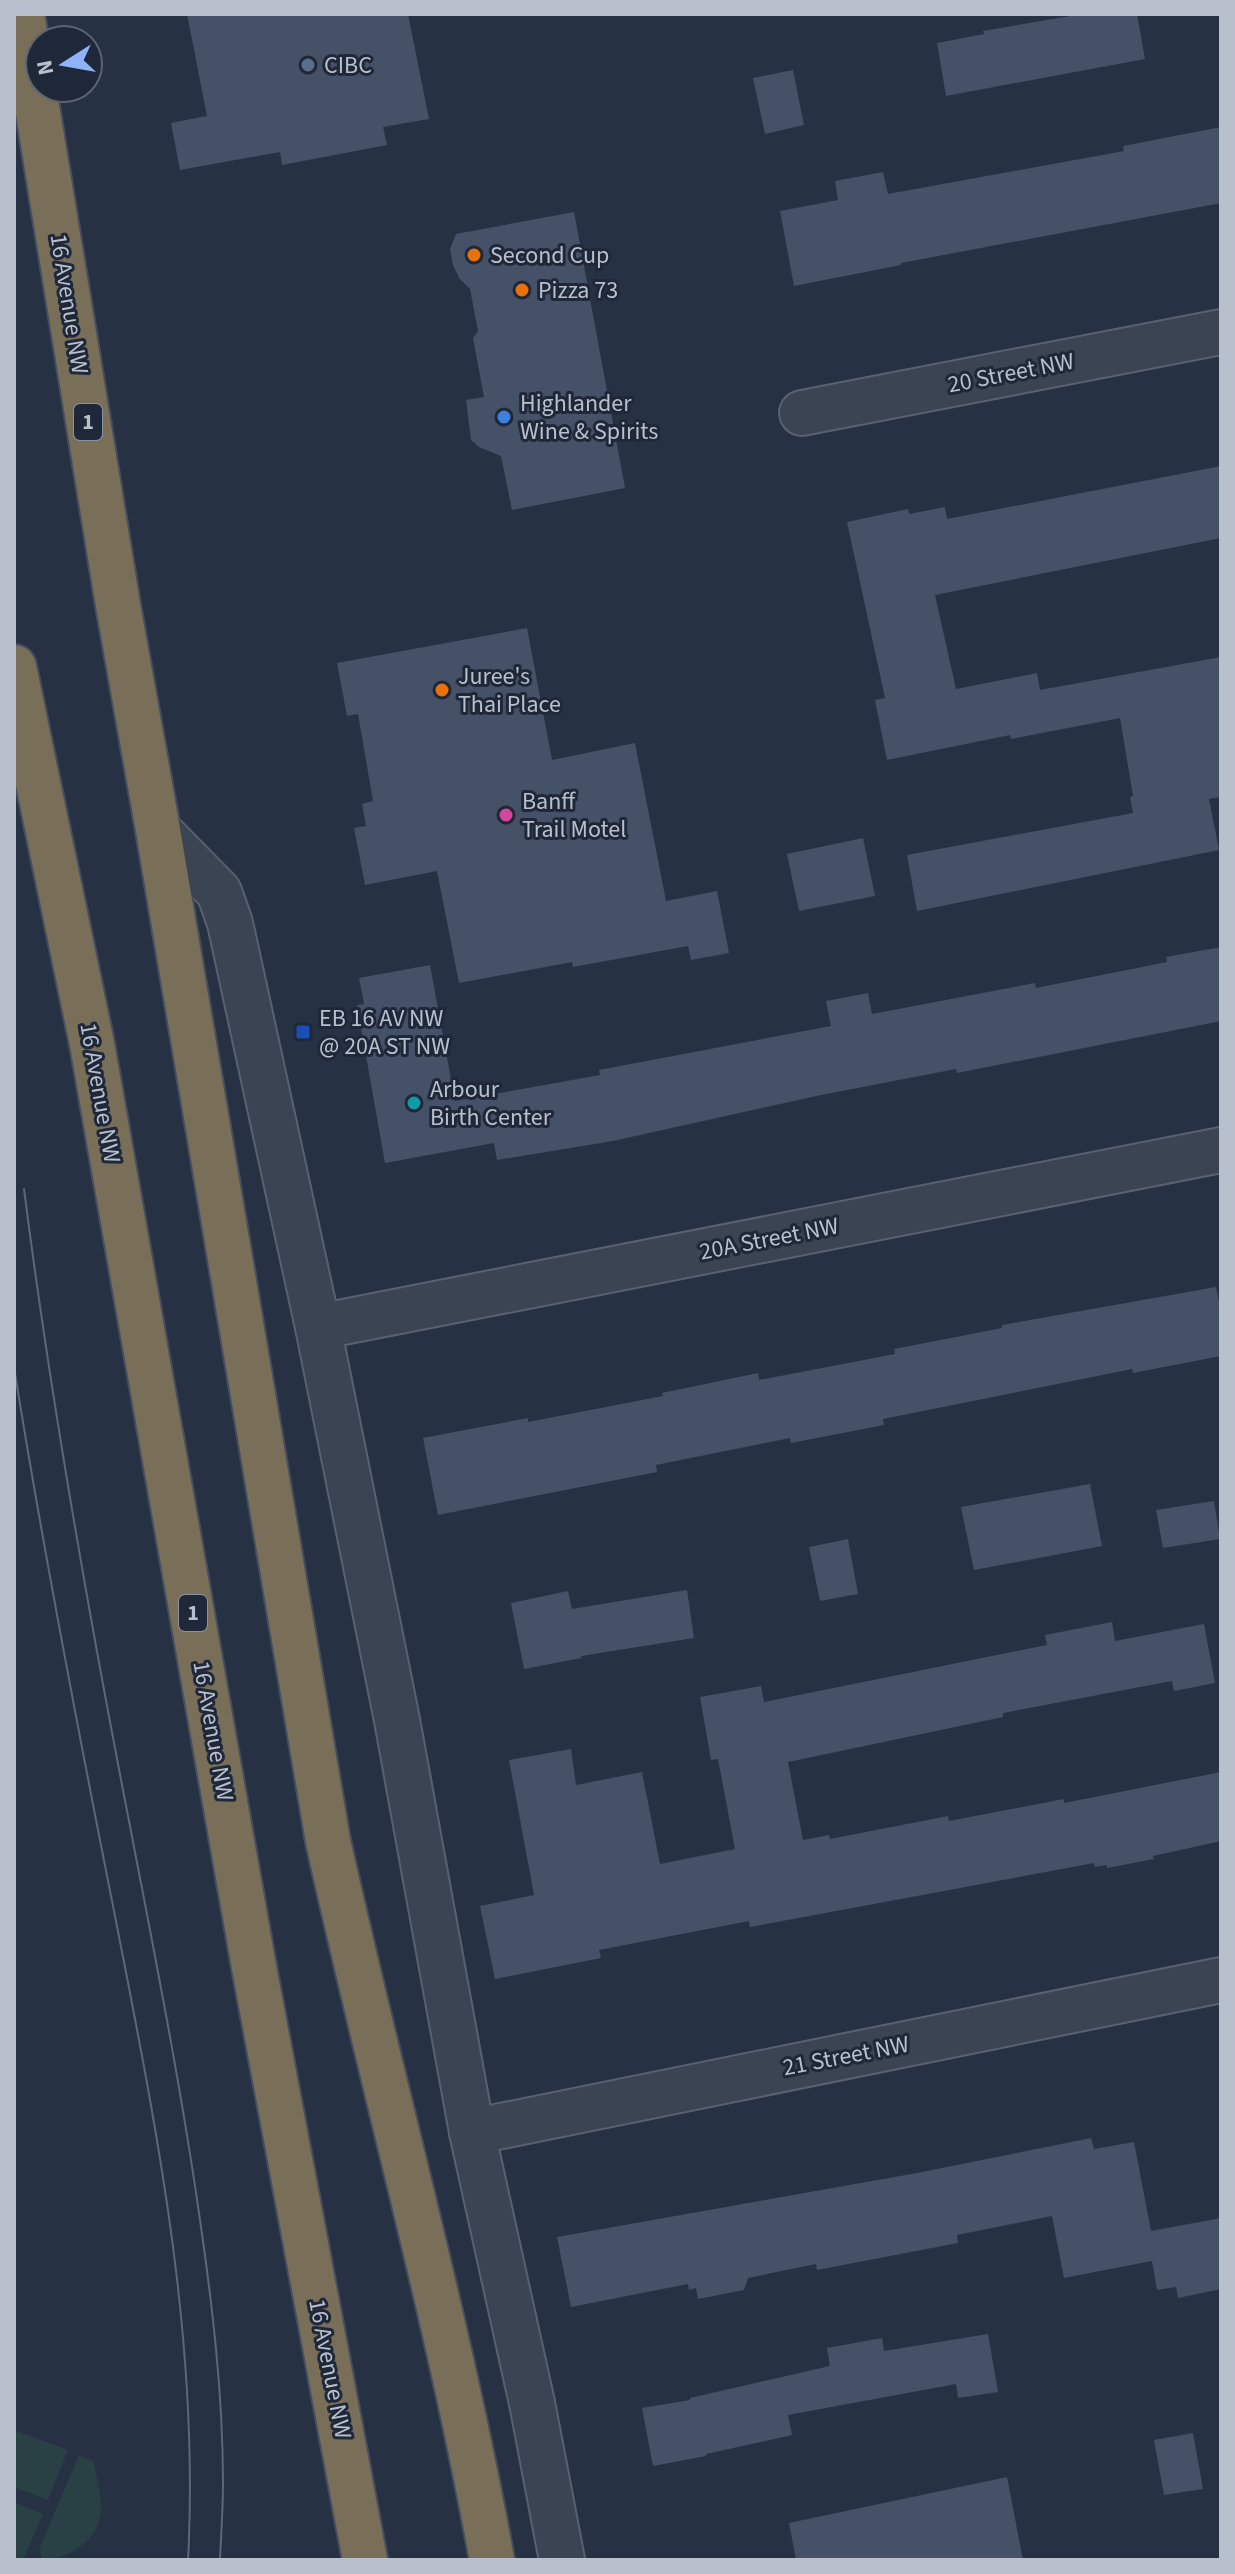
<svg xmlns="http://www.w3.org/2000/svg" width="1235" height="2574" font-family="'Source Sans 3',sans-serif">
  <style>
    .green { fill: #294045 }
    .building { fill: #455166 }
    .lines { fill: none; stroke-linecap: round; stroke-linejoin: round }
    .minor-casing { stroke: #596171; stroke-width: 48 }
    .highway-casing { stroke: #464e5e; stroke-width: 48 }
    .minor { stroke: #3b4453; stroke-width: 44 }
    .highway { stroke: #796e58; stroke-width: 44 }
    .tram { stroke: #5d677a; stroke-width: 2 }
    .service-dot { fill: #5c6f8a; stroke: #1f2839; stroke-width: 3 }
    .food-dot { fill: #e8710a; stroke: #1f2839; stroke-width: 3 }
    .shop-dot { fill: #3f7fe0; stroke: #1f2839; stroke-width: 3 }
    .hotel-dot { fill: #d1479c; stroke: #1f2839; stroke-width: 3 }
    .transit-dot { fill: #1a4fb4; stroke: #1f2839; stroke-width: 3 }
    .culture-dot { fill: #0f9aa8; stroke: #1f2839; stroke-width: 3 }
    .labels { text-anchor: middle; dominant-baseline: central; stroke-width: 6; stroke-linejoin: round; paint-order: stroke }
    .shield { fill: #1f2839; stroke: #8a92a1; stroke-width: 2 }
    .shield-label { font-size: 22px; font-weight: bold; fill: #b8bfcd }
    .poi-label { font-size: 24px; fill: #b8bfcd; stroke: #1f2839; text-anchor: start }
    .street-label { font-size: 24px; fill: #b8bfcd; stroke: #1f2839 }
  </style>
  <rect width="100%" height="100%" fill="#263144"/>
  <!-- green -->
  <g class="green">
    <polygon points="17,2431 68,2450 48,2500 14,2487 14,2438"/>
    <path d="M79,2455L93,2461L95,2467C102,2504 110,2530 73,2551C62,2557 54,2560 42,2560L40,2547Z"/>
    <polygon points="14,2502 43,2514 23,2560 14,2560"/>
  </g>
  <!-- building -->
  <g class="building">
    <polygon points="187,14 408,14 429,119 383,127 387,145 282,165 280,152 180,170 171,123 207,116"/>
    <polygon points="1082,14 1137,14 1145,59 946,96 937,43 984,34 983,31"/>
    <polygon points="793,70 804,125 765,134 753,78"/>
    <polygon points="1221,127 1221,203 901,263 901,265 794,286 780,211 838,200 835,181 883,172 888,194 1124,151 1123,146"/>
    <polygon points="574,212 625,488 512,510 501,456 479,447 471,440 466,400 484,397 473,338 478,331 470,289 459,278 453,265 450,249 456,234"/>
    <polygon points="1221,466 1221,538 935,595 956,689 1037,673 1040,690 1221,657 1221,797 1209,799 1219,850 917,911 907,855 1133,813 1130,797 1133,796 1120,718 1011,739 1010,735 887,760 875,700 885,698 847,522 908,509 909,514 945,507 947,519"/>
    <polygon points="527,628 552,760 635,743 666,901 717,891 729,953 691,960 688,946 573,967 572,962 459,983 437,871 365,885 354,828 366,826 362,804 373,801 358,714 347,716 337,663"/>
    <polygon points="863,838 875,896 799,911 787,854"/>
    <polygon points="1221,947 1221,1021 957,1073 956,1069 821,1095 613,1141 497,1160 494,1143 385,1163 357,1005 364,1004 359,978 430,965 455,1101 600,1075 599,1070 831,1026 826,1001 868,993 872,1014 1035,983 1036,988 1167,962 1166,957"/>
    <polygon points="1216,1287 1221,1312 1221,1356 1133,1373 1132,1369 883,1419 884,1425 791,1443 790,1438 656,1465 657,1472 438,1515 423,1438 528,1418 528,1422 663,1396 662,1393 758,1373 759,1380 895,1354 894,1349 1002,1328 1002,1325"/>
    <polygon points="1090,1484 1102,1546 974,1570 961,1507"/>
    <polygon points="1214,1501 1220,1539 1163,1548 1156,1510"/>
    <polygon points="848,1539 858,1594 820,1601 809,1547"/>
    <polygon points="687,1590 694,1638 581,1656 581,1658 524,1669 511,1603 568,1591 572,1609"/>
    <polygon points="1112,1622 1115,1641 1204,1624 1215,1683 1174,1691 1172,1681 1003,1713 1003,1717 788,1762 803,1840 829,1835 830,1839 948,1816 949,1821 1064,1799 1064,1803 1221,1772 1221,1841 1153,1856 1154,1859 1107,1868 1107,1865 1095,1867 1094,1863 750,1927 749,1921 599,1950 601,1958 495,1979 480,1906 534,1895 509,1760 571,1749 576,1785 642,1772 660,1864 735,1849 718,1759 711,1760 700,1697 761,1686 764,1702 1047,1645 1045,1635"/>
    <polygon points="1091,2138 1094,2149 1134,2142 1151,2231 1221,2218 1221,2289 1178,2298 1176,2287 1157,2290 1152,2261 1064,2278 1052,2216 957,2235 958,2243 817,2270 816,2264 748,2278 744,2290 698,2299 696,2288 689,2290 688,2284 571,2307 557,2237 917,2173"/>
    <polygon points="988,2334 998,2392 958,2398 956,2384 788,2415 792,2435 706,2454 706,2456 653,2466 642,2408 690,2400 690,2398 830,2366 827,2348 882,2338 884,2351"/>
    <polygon points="1193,2433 1203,2489 1164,2495 1154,2440"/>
    <polygon points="1007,2477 1023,2560 796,2560 789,2523"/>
  </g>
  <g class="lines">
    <!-- minor casing -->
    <g class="minor-casing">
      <g id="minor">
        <polyline points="802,413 1221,332"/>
        <polyline points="158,830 219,892 230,923 318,1327 397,1720 472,2132 532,2403 562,2560"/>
        <polyline points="318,1327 1221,1150"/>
        <polyline points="472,2132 1221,1980"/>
      </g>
    </g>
    <!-- highway casing -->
    <g class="highway-casing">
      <g id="highway">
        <path d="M22,14L118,605L158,830L328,1841C381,2081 448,2318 492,2560"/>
        <polyline points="14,667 92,1044 254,1967 365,2560"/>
      </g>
    </g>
    <!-- minor -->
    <use href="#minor" class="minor"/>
    <!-- highway -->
    <use href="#highway" class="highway"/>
    <!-- tram -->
    <g class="tram">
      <path d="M24,1189C51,1401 88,1611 129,1821C154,1951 180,2081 199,2213C212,2302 223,2393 223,2483C223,2509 221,2535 220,2560"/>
      <path d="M14,1367C43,1549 78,1730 114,1911C156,2125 200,2341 188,2560"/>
    </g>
  </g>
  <!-- markers -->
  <circle class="service-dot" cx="308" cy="65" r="8"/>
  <g class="food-dot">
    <circle cx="474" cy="255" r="8"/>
    <circle cx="522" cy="290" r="8"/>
    <circle cx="442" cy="690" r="8"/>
  </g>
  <circle class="shop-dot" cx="504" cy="417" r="8"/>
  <circle class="hotel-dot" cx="506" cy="815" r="8"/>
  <rect class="transit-dot" x="295" y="1024" width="16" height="16" rx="4"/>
  <circle class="culture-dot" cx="414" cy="1103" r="8"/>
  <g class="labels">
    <!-- shield labels -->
    <g class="shield">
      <rect x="74" y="404" width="28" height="36" rx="6"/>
      <rect x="179" y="1595" width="28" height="36" rx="6"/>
    </g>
    <g class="shield-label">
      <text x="88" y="422">1</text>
      <text x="193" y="1613">1</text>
    </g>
    <!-- poi labels -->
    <g class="poi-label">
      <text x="324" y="65">CIBC</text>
      <text x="490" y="255">Second Cup</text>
      <text x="538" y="290">Pizza 73</text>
      <text x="520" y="403">Highlander<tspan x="520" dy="28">Wine &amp; Spirits</tspan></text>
      <text x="458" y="676">Juree's<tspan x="458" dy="28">Thai Place</tspan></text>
      <text x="522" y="801">Banff<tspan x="522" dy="28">Trail Motel</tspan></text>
      <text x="319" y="1018">EB 16 AV NW<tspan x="319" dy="28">@ 20A ST NW</tspan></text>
      <text x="430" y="1089">Arbour<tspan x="430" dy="28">Birth Center</tspan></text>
    </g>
    <!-- street labels -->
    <g class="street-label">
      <text transform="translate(69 304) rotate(81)">16 Avenue NW</text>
      <text transform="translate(1011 373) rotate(-11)">20 Street NW</text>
      <text transform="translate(100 1093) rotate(80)">16 Avenue NW</text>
      <text transform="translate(769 1239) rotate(-11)">20A Street NW</text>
      <text transform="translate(213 1731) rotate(80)">16 Avenue NW</text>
      <text transform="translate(846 2056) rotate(-11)">21 Street NW</text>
      <text transform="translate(330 2369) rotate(79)">16 Avenue NW</text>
    </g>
  </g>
  <!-- border -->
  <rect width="1235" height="2574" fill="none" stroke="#b8bfcd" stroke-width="32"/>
  <!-- north arrow -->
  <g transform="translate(64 64) rotate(259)"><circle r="38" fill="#1f2839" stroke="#5c6474" stroke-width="2"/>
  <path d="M0-6L14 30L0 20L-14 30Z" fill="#90b2fb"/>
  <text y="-12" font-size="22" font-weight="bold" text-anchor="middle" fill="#b8bfcd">N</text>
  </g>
</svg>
